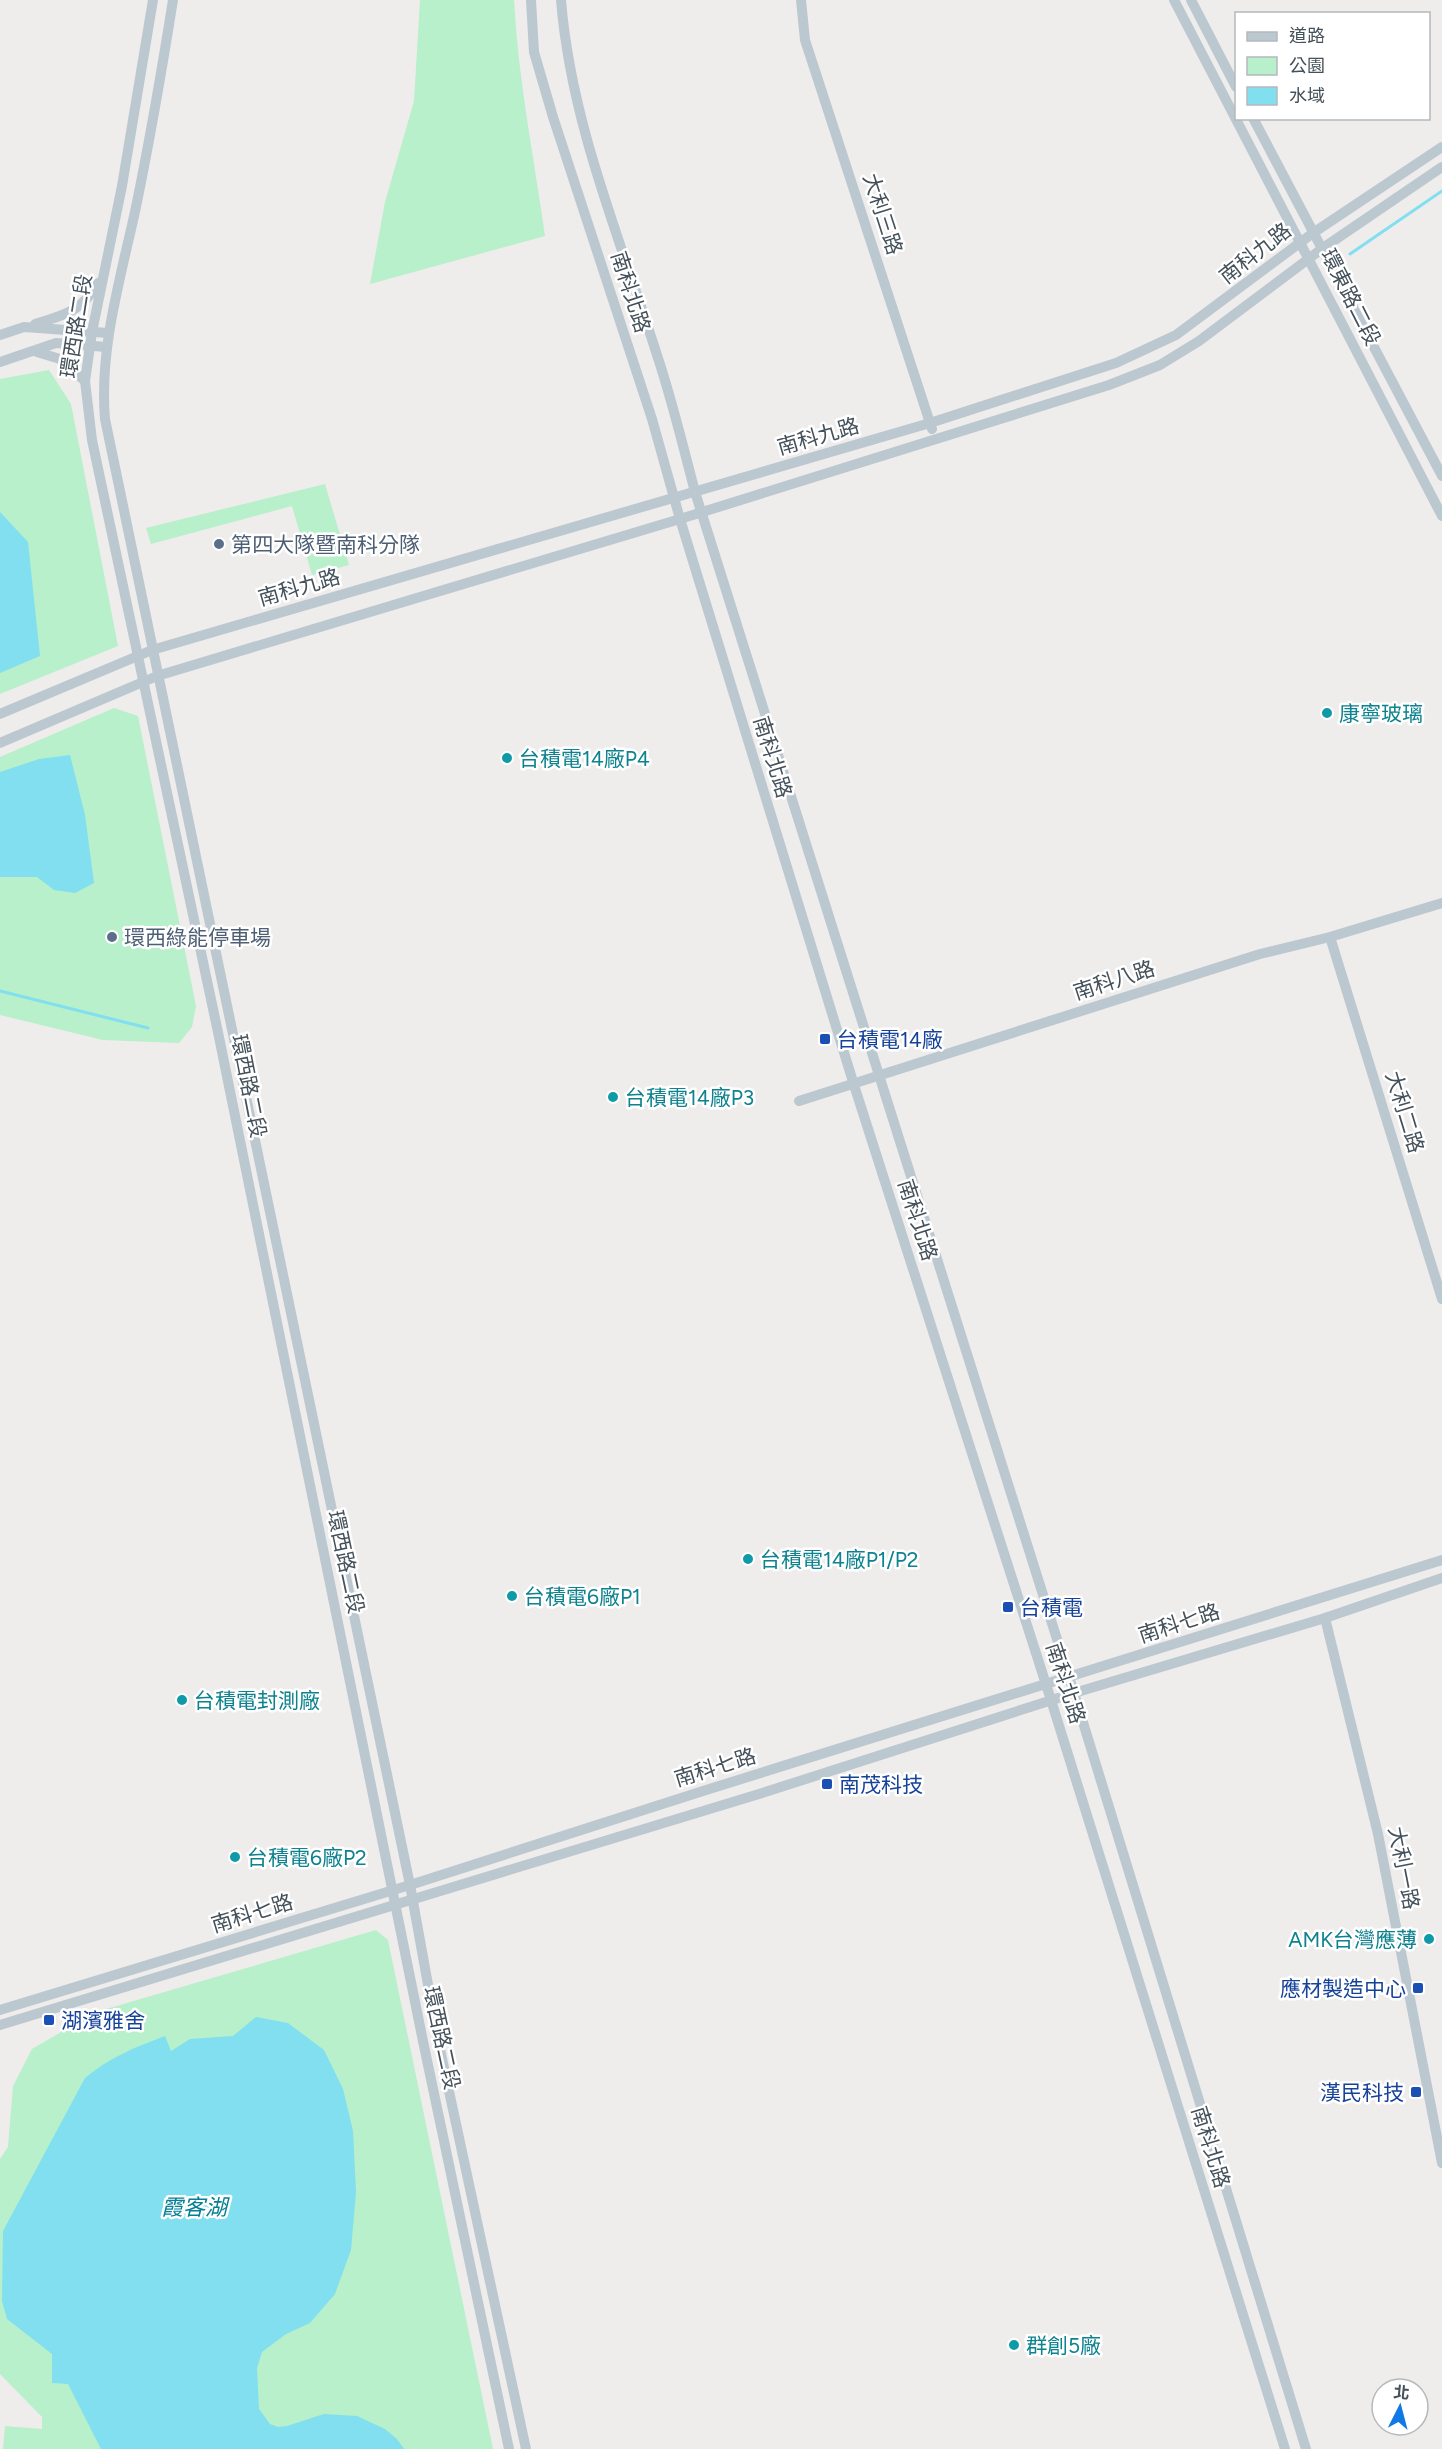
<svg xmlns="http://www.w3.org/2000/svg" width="1442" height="2449" font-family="Figtree,'Noto Sans TC',sans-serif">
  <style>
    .green { fill: #b7f0ca }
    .water { fill: #81dff0 }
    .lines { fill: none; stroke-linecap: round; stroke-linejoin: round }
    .stream { stroke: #81dff0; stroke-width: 3 }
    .street { stroke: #bcc8d0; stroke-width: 10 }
    .service-dot { fill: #5c6f8a; stroke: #fff; stroke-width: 2 }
    .culture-dot { fill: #0f9aa8; stroke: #fff; stroke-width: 2 }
    .transit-dot { fill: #1a4fb4; stroke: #fff; stroke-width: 2 }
    .labels { text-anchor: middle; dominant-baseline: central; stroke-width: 5; stroke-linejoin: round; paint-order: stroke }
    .street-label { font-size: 21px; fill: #44515a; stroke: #fff }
    .service-label { font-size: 21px; fill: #4e5e75; stroke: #fff; text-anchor: start }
    .culture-label { font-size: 21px; fill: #0d838f; stroke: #fff; text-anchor: start }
    .transit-label { font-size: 21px; fill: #164399; stroke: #fff; text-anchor: start }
    .water-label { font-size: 22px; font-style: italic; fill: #077f95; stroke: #fff }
  </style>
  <rect width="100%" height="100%" fill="#efecec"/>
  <!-- green -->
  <g class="green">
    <path d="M420,0H514C518,79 534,157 545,236L370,284L385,202L414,101Z"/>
    <polygon points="49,370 71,404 118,646 0,694 0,379"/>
    <polygon points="325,484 349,565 312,575 292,506 151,544 146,528"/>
    <polygon points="114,708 138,716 196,1006 192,1027 179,1043 103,1040 0,1015 0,757"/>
    <polygon points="376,1930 388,1940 493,2449 3,2449 5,2426 42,2429 42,2417 0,2374 0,2159 8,2147 13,2086 32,2049 96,2012"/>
  </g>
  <!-- water -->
  <g class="water">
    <polygon points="0,512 28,542 40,656 0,673"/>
    <polygon points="70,755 85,815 94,883 75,893 54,890 37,877 0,877 0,772 39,759"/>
    <path d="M256,2017L288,2023L324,2050L343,2089L353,2131L356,2192L351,2250L335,2294L310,2323L286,2334L262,2352L257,2368L259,2409L270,2424L278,2427L287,2426L324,2414L357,2416L385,2429L397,2439L404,2449H101L68,2384L52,2383V2354L7,2319L2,2301L3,2231L85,2078C109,2058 135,2047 165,2036L171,2051L190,2039L233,2036Z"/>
  </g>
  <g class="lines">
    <!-- stream -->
    <g class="stream">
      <polyline points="1350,254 1442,191"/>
      <polyline points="0,991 148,1028"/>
    </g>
    <!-- street -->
    <g class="street">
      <polyline points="153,0 122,186 92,332 85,381 92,440 219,1037 424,2046 509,2449"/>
      <path d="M173,0C162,69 150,139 136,207C121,277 99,348 105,419L410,1885L438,2040L526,2449"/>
      <polyline points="531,0 534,52 553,117 652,419 680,519 854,1085 1051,1700 1285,2449"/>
      <path d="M561,0C571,124 620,238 657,355C672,400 683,446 695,492L1074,1693L1306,2449"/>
      <polyline points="801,0 805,40 932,429"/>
      <polyline points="1174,0 1442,516"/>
      <polyline points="1191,0 1236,87"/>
      <polyline points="1253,118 1442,476"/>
      <path d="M35,324C65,315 82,311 98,283"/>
      <polyline points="0,335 24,327 108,333"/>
      <polyline points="37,352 60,359 85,381"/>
      <polyline points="0,362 56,343 106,347"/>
      <polyline points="0,714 152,650 930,423 1116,363 1176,335 1313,233 1442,147"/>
      <polyline points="0,743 157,676 680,519 1109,385 1160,365 1199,341 1323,248 1442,167"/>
      <polyline points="1330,937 1442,1299"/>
      <polyline points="799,1101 1260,954 1330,937 1442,903"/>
      <polyline points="1325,1618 1378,1834 1442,2163"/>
      <polyline points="0,2010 410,1885 703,1791 1442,1560"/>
      <polyline points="0,2025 759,1794 1074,1693 1325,1618 1442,1578"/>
    </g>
  </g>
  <!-- markers -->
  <g class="service-dot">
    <circle cx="219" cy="544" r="6"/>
    <circle cx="112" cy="937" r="6"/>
  </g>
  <g class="culture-dot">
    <circle cx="1327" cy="713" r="6"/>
    <circle cx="507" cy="758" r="6"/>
    <circle cx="613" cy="1097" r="6"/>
    <circle cx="748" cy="1559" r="6"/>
    <circle cx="512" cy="1596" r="6"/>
    <circle cx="182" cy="1700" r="6"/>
    <circle cx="235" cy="1857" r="6"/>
    <circle cx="1429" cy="1939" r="6"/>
    <circle cx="1014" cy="2345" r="6"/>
  </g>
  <g class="transit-dot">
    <rect x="819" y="1033" width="12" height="12" rx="3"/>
    <rect x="1002" y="1601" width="12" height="12" rx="3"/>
    <rect x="821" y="1778" width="12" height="12" rx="3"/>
    <rect x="1412" y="1982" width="12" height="12" rx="3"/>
    <rect x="43" y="2014" width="12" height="12" rx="3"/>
    <rect x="1410" y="2086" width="12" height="12" rx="3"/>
  </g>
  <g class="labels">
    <!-- street labels -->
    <g class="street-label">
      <text transform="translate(883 214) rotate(72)">大利三路</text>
      <text transform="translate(1255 253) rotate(-38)">南科九路</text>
      <text transform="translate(631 292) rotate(72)">南科北路</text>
      <text transform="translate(1351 297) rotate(63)">環東路二段</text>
      <text transform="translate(76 326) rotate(-81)">環西路二段</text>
      <text transform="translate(818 436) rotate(-16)">南科九路</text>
      <text transform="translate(299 587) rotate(-16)">南科九路</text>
      <text transform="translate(773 757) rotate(73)">南科北路</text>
      <text transform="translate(1114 980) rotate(-18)">南科八路</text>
      <text transform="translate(249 1086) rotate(79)">環西路二段</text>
      <text transform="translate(1405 1112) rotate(73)">大利二路</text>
      <text transform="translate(918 1220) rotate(72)">南科北路</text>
      <text transform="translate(346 1562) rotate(78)">環西路二段</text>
      <text transform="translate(1179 1623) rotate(-18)">南科七路</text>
      <text transform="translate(1066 1683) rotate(72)">南科北路</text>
      <text transform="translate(715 1767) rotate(-17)">南科七路</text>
      <text transform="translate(1404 1868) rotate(79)">大利一路</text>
      <text transform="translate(252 1913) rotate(-17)">南科七路</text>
      <text transform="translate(442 2038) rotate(78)">環西路二段</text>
      <text transform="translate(1211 2147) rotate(73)">南科北路</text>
    </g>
    <!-- service labels -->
    <g class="service-label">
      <text x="231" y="544">第四大隊暨南科分隊</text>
      <text x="124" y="937">環西綠能停車場</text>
    </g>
    <!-- culture labels -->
    <g class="culture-label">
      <text x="1339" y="713">康寧玻璃</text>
      <text x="519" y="758">台積電14廠P4</text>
      <text x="625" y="1097">台積電14廠P3</text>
      <text x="760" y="1559">台積電14廠P1/P2</text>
      <text x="524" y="1596">台積電6廠P1</text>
      <text x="194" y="1700">台積電封測廠</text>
      <text x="247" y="1857">台積電6廠P2</text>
      <text x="1417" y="1939" text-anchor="end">AMK台灣應薄</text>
      <text x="1026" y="2345">群創5廠</text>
    </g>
    <!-- transit labels -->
    <g class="transit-label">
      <text x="837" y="1039">台積電14廠</text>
      <text x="1020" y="1607">台積電</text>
      <text x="839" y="1784">南茂科技</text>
      <text x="1406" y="1988" text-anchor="end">應材製造中心</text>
      <text x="61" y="2020">湖濱雅舍</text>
      <text x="1404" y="2092" text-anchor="end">漢民科技</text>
    </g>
    <!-- water labels -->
    <g class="water-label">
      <text x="194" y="2207">霞客湖</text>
    </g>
  </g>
  <!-- legend -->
  <rect x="1235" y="12" width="195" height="108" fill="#ffffff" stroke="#b4b9bd" stroke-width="1.5"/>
  <rect x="1247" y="32" width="30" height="9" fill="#bcc8d0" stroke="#b4b9bd" stroke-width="1.5"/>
  <text x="1289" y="42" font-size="18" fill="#44515a">道路</text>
  <rect x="1247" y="57" width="30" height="18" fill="#b7f0ca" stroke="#b4b9bd" stroke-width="1.5"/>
  <text x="1289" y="72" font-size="18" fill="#44515a">公園</text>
  <rect x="1247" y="87" width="30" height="18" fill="#81dff0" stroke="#b4b9bd" stroke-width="1.5"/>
  <text x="1289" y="102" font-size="18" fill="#44515a">水域</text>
  <!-- north arrow -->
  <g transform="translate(1400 2407) rotate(6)"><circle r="28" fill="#ffffff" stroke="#b4b9bd" stroke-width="1.5"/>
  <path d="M0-4.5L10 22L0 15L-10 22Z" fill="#1079e5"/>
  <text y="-9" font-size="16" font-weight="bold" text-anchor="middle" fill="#44515a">北</text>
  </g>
</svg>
